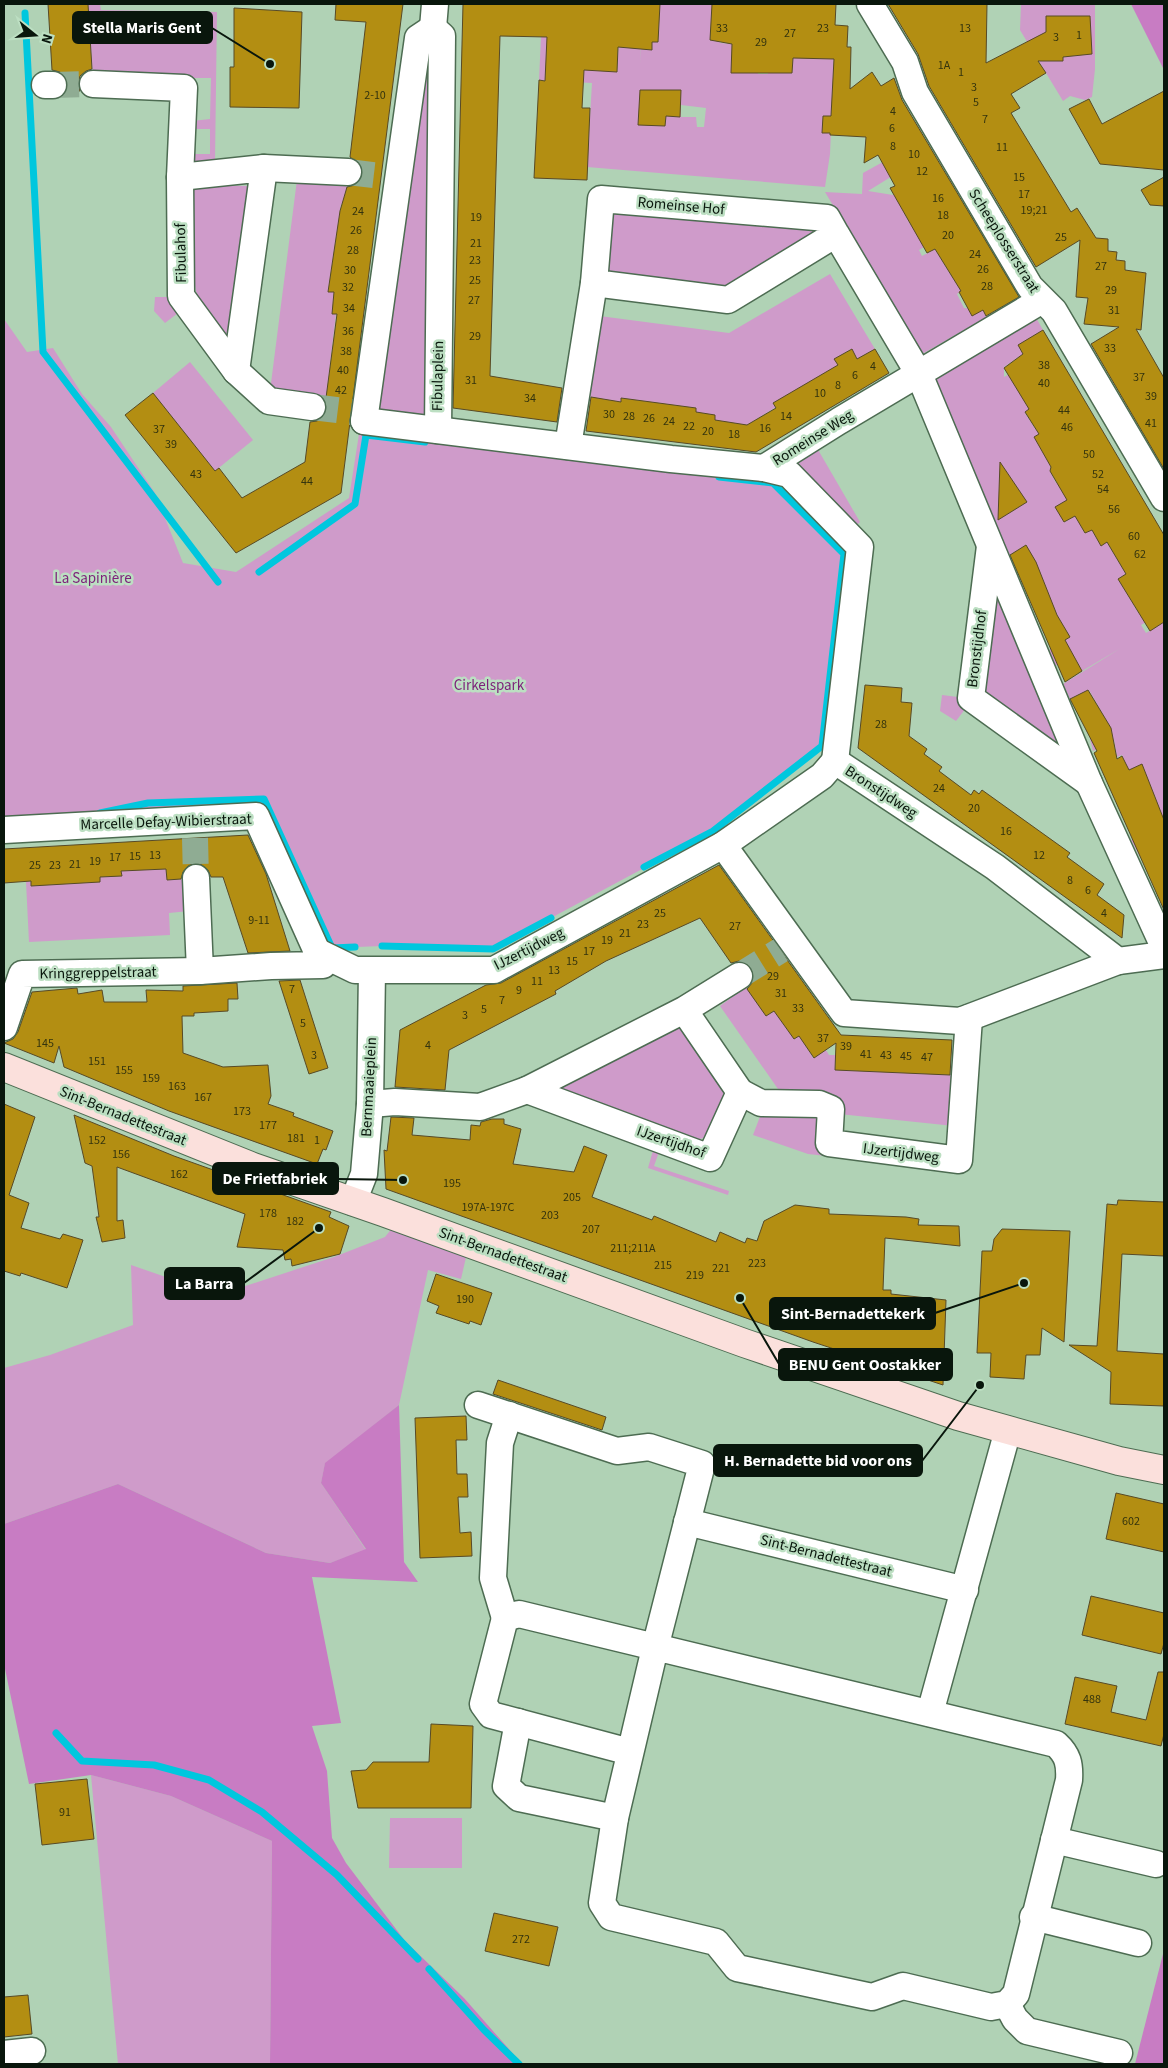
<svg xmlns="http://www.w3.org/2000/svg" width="1168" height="2068" font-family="'Source Sans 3',sans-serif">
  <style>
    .green { fill: #cf9bca; fill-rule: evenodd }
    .forest { fill: #c87cc3 }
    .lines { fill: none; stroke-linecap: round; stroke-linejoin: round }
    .stream { stroke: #00c7de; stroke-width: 7 }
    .building { fill: #b38e12; stroke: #574a27 }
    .street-tunnel { stroke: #8fac93; stroke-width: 26; stroke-dasharray: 26 13; stroke-linecap: butt }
    .street-casing { stroke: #4d6c52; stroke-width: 29 }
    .secondary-casing { stroke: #4d6c52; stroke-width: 30 }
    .street { stroke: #fff; stroke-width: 26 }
    .secondary { stroke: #fbe0dc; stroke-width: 28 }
    .labels { text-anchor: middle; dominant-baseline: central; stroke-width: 5; stroke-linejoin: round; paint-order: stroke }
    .number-label { font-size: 12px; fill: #34340e }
    .street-label { font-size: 15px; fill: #09160c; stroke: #bcdfc2 }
    .park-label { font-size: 15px; fill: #7d227a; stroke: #bcdfc2 }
    .leader { fill: none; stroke: #09160c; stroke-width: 2 }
    .callout-dot { fill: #09160c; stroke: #bcdfc2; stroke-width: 2 }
    .callout { fill: #09160c; stroke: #09160c; stroke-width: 2 }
    .callout-label { font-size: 16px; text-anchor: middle; font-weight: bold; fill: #fff }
  </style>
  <rect width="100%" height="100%" fill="#b0d2b5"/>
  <!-- green -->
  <g class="green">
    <polygon points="88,4 100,4 101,10 217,12 215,161 192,162 192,154 210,154 210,129 192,129 192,121 210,119 211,78 93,78"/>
    <path d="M621,4H643L640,64L641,49L652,50V42H658L660,4H712L710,40L720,41V43L733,44L758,60V74H768L770,25L792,73L794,41L810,59H820L835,32L830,154L825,187L587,167L592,83L539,80L541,37H547L617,72ZM681,105L706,108L704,127H697L696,117H681Z"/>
    <path d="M1021,4H1095V69L1092,97L1085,100L1070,96L1063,101L1020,30ZM1046,16H1090L1092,54L1063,57V61L1047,60Z"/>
    <polygon points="432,43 427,421 383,416 378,409 423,47"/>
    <polygon points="890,158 894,175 868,191 893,195 905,188 914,202 902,209 910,224 932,242 919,250 922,256 935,249 952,277 961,272 961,291 957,294 964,308 983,310 987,317 922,354 825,192 862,194 863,173"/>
    <polygon points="298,172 354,180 353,184 348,184 345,204 341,204 328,291 334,292 332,313 336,314 326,398 270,391"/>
    <polygon points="196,185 249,186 231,337 225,337 197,296 193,274 193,191"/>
    <polygon points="621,212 816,230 817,232 720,289 607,271 611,213"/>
    <polygon points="830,274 875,349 857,359 851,349 835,359 840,369 773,403 776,407 747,425 715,420 715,415 696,412 696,408 622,398 621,402 581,396 592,315 729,333"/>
    <polygon points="155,297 171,297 171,305 178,313 165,323 154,311"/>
    <polygon points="1035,316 1043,330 1019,345 1023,354 1004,367 1004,377 1030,362 1049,397 1025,413 1036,430 1059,415 1050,471 1056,483 1061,482 1068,500 1061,516 1065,522 1106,497 1081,527 1085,533 1092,530 1101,546 1107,542 1126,574 1118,579 1123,586 1142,601 1134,606 1140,615 1164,600 1162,613 1141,625 1146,633 1164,622 1164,864 1158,849 1140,857 1131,840 1158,828 1157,803 1155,796 1133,785 1122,755 1117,757 1114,740 1093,751 1090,739 1109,725 1089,690 1070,699 1063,684 1121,648 1082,671 1073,655 1055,666 1049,650 1070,637 1057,615 1026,545 1008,556 930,379"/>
    <polygon points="4,319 27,352 53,348 82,394 111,427 155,493 183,563 236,572 349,498 359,434 773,483 844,554 822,746 713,831 493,949 382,946 332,948 259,809 4,826"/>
    <polygon points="190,362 253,440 215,471 153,393"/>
    <polygon points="817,448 860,522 854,528 793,464"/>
    <polygon points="994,584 1067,753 984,694"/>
    <polygon points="942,695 958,697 958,703 966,708 956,721 940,711"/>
    <polygon points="166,869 167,880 187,879 189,911 169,913 170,935 29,942 26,882 31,881 31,886 100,882 100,877 121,876 121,871"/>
    <polygon points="746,987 766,1016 775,1011 794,1039 800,1035 813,1058 826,1050 829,1055 835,1055 835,1070 956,1075 954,1126 839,1114 785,1099 720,1006"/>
    <polygon points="677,1022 726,1089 709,1136 697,1140 565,1093 561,1088 562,1084"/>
    <polygon points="764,1106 821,1109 826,1156 808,1154 753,1135"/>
    <polygon points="654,1147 660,1149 654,1166 729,1191 728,1195 648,1168"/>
    <polygon points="393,1227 467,1253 461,1279 428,1270 399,1405 325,1464 321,1483 366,1550 330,1563 266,1553 118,1484 4,1524 4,1368 50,1355 133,1325 131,1265 218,1295 334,1257 385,1237"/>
    <polygon points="91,1775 171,1796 272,1841 270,2064 118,2064"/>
    <polygon points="390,1818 462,1818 462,1868 389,1868"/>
  </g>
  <!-- forest -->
  <g class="forest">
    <polygon points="1131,4 1164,4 1164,70"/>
    <polygon points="399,1405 404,1562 418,1582 312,1577 341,1723 312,1726 327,1771 332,1838 346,1863 405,1941 464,1998 522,2064 270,2064 272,1841 171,1796 91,1775 29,1784 4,1664 4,1524 118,1484 266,1553 330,1563 366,1549 321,1483 325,1463"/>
    <polygon points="1164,1950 1164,2064 1135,2064"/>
  </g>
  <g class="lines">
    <!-- stream -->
    <g class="stream">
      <polyline points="25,13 43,352 218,582"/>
      <polyline points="259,572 355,504 366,435 425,442"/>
      <polyline points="100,813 148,803 264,799 332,948 355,947"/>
      <polyline points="644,867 713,831 822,746 844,554 773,483 719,477"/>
      <polyline points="382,946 493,949 551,918"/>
      <polyline points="56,1733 82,1761 154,1765 209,1780 262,1812 337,1875 418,1959"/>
      <polyline points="429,1969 484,2030 519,2064"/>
    </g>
  </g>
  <!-- building -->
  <g class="building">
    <polygon points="48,4 88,4 92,69 86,71 80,76 78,84 80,91 66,91 68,85 66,77 60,72 52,70"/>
    <polygon points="336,4 403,4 341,493 236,553 125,415 153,393 215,471 219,468 242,498 305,462 310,422 317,421 323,417 327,409 323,398 326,398 337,314 332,314 334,292 328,292 340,211 347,187 355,185 360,180 363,173 361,165 350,157 366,22 335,20"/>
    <polygon points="463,4 660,4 658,42 652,42 652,50 618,47 617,72 584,70 582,108 590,108 587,180 534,178 539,80 545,81 547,37 500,36 490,376 562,388 557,422 453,408"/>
    <polygon points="712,4 836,4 835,25 848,26 847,47 851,47 850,89 872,72 881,86 894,78 902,100 1019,297 986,316 983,310 972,316 959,292 961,291 935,249 927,253 890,188 895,186 878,155 864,163 866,137 830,135 830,133 822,133 823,116 831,116 834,59 793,58 792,73 731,73 732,44 710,40"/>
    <polygon points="888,4 987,4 986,63 1046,32 1046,16 1090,16 1092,54 1063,57 1063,61 1038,61 1046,73 1011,94 1020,108 1011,113 1071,212 1077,208 1096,238 1108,239 1108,251 1117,252 1116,260 1125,261 1125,270 1146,273 1141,330 1136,329 1164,378 1164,469 1091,344 1119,327 1084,324 1088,298 1076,297 1080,240 1036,267 929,86 918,54"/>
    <polygon points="234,8 302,12 299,108 230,107 230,67 234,67"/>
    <polygon points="640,90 681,90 680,117 666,116 665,126 638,125"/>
    <polygon points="1164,91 1164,170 1100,164 1069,109 1089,99 1102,124"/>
    <polygon points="1164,177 1164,206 1150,205 1141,190"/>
    <polygon points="1043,330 1164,535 1164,622 1150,631 1118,579 1126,574 1107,542 1101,546 1092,530 1085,533 1075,516 1064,522 1055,507 1067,500 1050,471 1051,467 1034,437 1039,434 1025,412 1029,409 1004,368 1023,354 1018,345"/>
    <polygon points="852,349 857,359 875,349 889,373 756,452 586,431 591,397 621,402 621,398 696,408 696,412 715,415 715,420 747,425 776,408 773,403 838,365 834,359"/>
    <polygon points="1000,462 1027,502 998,520"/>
    <polygon points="1026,545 1036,562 1057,615 1070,637 1065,640 1082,671 1065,682 1010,555"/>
    <polygon points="865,685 902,688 901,702 912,703 909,736 927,749 924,754 942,767 939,771 971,795 974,790 979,794 982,790 1070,853 1067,857 1104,884 1097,895 1124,915 1122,938 858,748"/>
    <polygon points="1088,690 1111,728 1117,759 1122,756 1129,770 1142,764 1164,820 1164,910 1094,753 1097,751 1070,699"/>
    <polygon points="248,835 266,874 290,951 248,953 223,877 211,877 208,870 202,865 195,863 188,866 183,872 181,879 167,880 166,869 121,871 122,876 100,877 100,882 31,886 31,881 4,883 4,849"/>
    <polygon points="719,865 841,1035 952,1040 950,1075 835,1070 836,1043 814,1058 799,1036 794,1039 774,1011 766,1016 747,989 752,983 754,976 751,968 746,963 739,961 731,963 700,918 606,961 555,991 556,994 449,1050 445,1090 395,1087 400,1030 486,985 501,983"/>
    <polygon points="300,980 328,1068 309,1074 279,981"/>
    <polygon points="237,983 238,999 228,999 228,1011 194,1013 194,1016 182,1016 183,1053 223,1067 268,1065 271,1096 268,1104 294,1113 293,1116 333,1131 326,1150 323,1149 317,1164 169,1111 64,1067 59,1046 54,1063 4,1043 13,1039 18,1032 32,992 77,988 78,994 102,990 104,1002 147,1002 146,990 183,991 183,986"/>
    <polygon points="4,1104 35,1117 9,1195 29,1203 21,1228 60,1239 63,1234 83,1240 67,1288 21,1273 20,1276 4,1271"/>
    <polygon points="74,1115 174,1156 331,1212 329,1217 349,1226 340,1254 292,1266 291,1259 285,1260 283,1250 237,1247 245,1214 117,1167 117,1221 123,1220 125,1238 102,1242 96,1217 99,1217 92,1166 85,1163"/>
    <polygon points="391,1117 414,1118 412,1135 470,1140 471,1125 480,1126 481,1122 492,1119 504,1119 504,1124 521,1129 513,1164 574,1172 584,1146 607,1155 592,1197 652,1220 654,1216 716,1242 720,1232 745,1243 747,1238 757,1241 764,1221 795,1205 829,1209 829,1214 906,1217 919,1219 918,1225 959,1226 960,1246 885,1238 883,1290 891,1290 891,1294 946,1300 943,1385 813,1342 386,1189 384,1150 387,1151"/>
    <polygon points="1118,1200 1164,1202 1164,1256 1122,1254 1117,1351 1164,1354 1164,1406 1110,1404 1111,1372 1069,1345 1097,1346 1107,1204 1117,1205"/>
    <polygon points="1002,1229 1070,1231 1064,1342 1042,1328 1040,1355 1026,1355 1024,1379 990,1377 991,1353 977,1353 982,1251 992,1251 994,1239"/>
    <polygon points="436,1274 492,1293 481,1325 470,1321 469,1324 436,1313 439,1306 427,1301"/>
    <polygon points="498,1380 606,1417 602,1430 493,1394"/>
    <polygon points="466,1416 467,1440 456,1440 457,1474 467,1474 468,1497 458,1497 460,1533 471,1532 472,1556 420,1558 415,1418"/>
    <polygon points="1116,1493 1164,1504 1164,1552 1106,1539"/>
    <polygon points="1091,1596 1164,1613 1164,1643 1161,1654 1082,1635"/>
    <polygon points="1158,1672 1164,1672 1164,1734 1161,1746 1065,1724 1075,1677 1117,1686 1111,1712 1146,1720"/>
    <polygon points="431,1724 473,1726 471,1808 358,1808 351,1771 366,1770 373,1762 429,1762"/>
    <polygon points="87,1779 94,1839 42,1845 35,1784"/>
    <polygon points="494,1913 558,1927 549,1966 485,1951"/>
    <polygon points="28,1995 32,2034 4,2037 4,1997"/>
  </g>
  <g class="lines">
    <!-- street-tunnel -->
    <g class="street-tunnel">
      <polyline points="53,85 93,84"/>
      <polyline points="348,172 382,176"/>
      <polyline points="312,407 352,412"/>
      <polyline points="195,838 196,878"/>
      <polyline points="739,976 781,950"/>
    </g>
    <!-- street casing -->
    <g class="street-casing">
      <g id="street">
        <polyline points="870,4 905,62 915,92 1030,287 1054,311 1164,498"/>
        <polyline points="433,28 442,36 438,430"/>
        <polyline points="433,28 435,4"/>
        <polyline points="93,84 184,88 180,177 181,296 236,371 269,401 312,407"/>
        <polyline points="45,85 53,85"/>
        <polyline points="264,168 348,172"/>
        <polyline points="180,177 264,168 236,371"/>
        <polyline points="836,234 728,300 594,283 601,199 827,218 836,234 919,374 1089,783 1164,947"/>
        <polyline points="364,421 671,459 764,468 789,474 860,547 835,761"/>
        <polyline points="364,421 418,38 433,28"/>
        <polyline points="568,446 594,283"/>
        <polyline points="764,468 839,421 1042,300"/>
        <polyline points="990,546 971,698 1089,783"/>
        <polyline points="835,761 995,867 1118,961 1164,955"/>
        <polyline points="4,830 256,816 323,965 271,966 200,971 22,974 4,1027"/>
        <polyline points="723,845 844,1013 960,1021 1118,961"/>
        <polyline points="196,878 200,971"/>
        <polyline points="318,952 355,970 494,970 723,845 822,776 835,761"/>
        <polyline points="684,1010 740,1092 710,1158 527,1090 684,1010 739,976"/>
        <polyline points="740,1092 761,1103 819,1104 831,1109 829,1143 959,1160 969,1018"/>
        <polyline points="370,1104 395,1102 480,1107 527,1090"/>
        <polyline points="353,1202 364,1174 370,1104 372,971"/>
        <path d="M478,1405L617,1451L649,1447L702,1464L655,1648L615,1818L602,1903L611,1917L716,1942L737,1968L872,1997L903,1986L991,2007L1007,2004L1016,1994L1069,1780C1070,1764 1068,1755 1056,1744L519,1614L505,1618L483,1704L491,1715L630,1752"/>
        <polyline points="687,1522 965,1590"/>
        <polyline points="505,1618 493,1578 500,1443 509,1415"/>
        <polyline points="930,1713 1008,1430"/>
        <polyline points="518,1722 506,1786 519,1798 615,1818"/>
        <polyline points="1054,1840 1156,1864"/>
        <polyline points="1033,1917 1138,1943"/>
        <polyline points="1007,2004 1015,2019 1027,2031 1119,2053"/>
        <polyline points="4,2054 32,2051"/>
      </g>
    </g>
    <!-- secondary casing -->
    <g class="secondary-casing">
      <polyline id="secondary" points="4,1067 253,1167 383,1212 744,1343 958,1416 1119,1461 1164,1470"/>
    </g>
    <!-- street -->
    <use href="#street" class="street"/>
    <!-- secondary -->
    <use href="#secondary" class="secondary"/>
  </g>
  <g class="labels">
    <!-- number labels -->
    <g class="number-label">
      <text x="722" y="28">33</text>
      <text x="823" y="28">23</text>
      <text x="965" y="28">13</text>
      <text x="790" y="33">27</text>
      <text x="1079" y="35">1</text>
      <text x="1056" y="37">3</text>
      <text x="761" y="42">29</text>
      <text x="944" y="65">1A</text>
      <text x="961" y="72">1</text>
      <text x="974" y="87">3</text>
      <text x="375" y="95">2-10</text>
      <text x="976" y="102">5</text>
      <text x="893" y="111">4</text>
      <text x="985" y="119">7</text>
      <text x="892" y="128">6</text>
      <text x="893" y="146">8</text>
      <text x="1002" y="147">11</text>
      <text x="914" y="154">10</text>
      <text x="922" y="171">12</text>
      <text x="1019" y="177">15</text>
      <text x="1024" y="194">17</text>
      <text x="938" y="198">16</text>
      <text x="1034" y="210">19;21</text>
      <text x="358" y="211">24</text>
      <text x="943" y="215">18</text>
      <text x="476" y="217">19</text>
      <text x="356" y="230">26</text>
      <text x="948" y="235">20</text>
      <text x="1061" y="237">25</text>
      <text x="476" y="243">21</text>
      <text x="353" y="250">28</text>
      <text x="975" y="254">24</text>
      <text x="475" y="260">23</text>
      <text x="1101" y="266">27</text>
      <text x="983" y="269">26</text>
      <text x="350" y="270">30</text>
      <text x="475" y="280">25</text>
      <text x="987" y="286">28</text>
      <text x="348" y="287">32</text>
      <text x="1111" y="290">29</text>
      <text x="474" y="300">27</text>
      <text x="349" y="308">34</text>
      <text x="1114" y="310">31</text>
      <text x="348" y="331">36</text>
      <text x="475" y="336">29</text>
      <text x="1110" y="348">33</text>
      <text x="346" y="351">38</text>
      <text x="1044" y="365">38</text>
      <text x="873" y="366">4</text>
      <text x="343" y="370">40</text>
      <text x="855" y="375">6</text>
      <text x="1139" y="377">37</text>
      <text x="471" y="380">31</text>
      <text x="1044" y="383">40</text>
      <text x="838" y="385">8</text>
      <text x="341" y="390">42</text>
      <text x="820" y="393">10</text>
      <text x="1151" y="396">39</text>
      <text x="530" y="398">34</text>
      <text x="1064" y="410">44</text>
      <text x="609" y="414">30</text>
      <text x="629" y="416">28</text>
      <text x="786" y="416">14</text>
      <text x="649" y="418">26</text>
      <text x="669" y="421">24</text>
      <text x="1151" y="423">41</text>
      <text x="689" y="426">22</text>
      <text x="1067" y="427">46</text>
      <text x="765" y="428">16</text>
      <text x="159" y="429">37</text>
      <text x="708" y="431">20</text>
      <text x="734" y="434">18</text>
      <text x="171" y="444">39</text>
      <text x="1089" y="454">50</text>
      <text x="196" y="474">43</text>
      <text x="1098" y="474">52</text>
      <text x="307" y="481">44</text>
      <text x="1103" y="489">54</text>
      <text x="1114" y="509">56</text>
      <text x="1134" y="536">60</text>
      <text x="1140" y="554">62</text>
      <text x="881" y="724">28</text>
      <text x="939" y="788">24</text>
      <text x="974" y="808">20</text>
      <text x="1006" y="831">16</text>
      <text x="155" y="855">13</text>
      <text x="1039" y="855">12</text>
      <text x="135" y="856">15</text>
      <text x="115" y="857">17</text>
      <text x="95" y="861">19</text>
      <text x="75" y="864">21</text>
      <text x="35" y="865">25</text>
      <text x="55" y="865">23</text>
      <text x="1070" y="880">8</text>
      <text x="1088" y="890">6</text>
      <text x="660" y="913">25</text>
      <text x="1104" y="913">4</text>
      <text x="259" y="920">9-11</text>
      <text x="643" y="924">23</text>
      <text x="735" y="926">27</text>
      <text x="625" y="933">21</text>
      <text x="607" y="940">19</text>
      <text x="589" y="951">17</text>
      <text x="572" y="961">15</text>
      <text x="554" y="970">13</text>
      <text x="773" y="976">29</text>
      <text x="537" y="981">11</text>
      <text x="292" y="989">7</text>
      <text x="519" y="990">9</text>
      <text x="781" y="993">31</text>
      <text x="502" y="1000">7</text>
      <text x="798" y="1008">33</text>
      <text x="484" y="1009">5</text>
      <text x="465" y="1015">3</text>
      <text x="303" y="1023">5</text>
      <text x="823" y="1038">37</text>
      <text x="45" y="1043">145</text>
      <text x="428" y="1045">4</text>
      <text x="846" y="1046">39</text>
      <text x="866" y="1054">41</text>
      <text x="314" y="1055">3</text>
      <text x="886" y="1055">43</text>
      <text x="906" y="1056">45</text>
      <text x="927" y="1057">47</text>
      <text x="97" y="1061">151</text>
      <text x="124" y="1070">155</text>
      <text x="151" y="1078">159</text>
      <text x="177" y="1086">163</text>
      <text x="203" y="1097">167</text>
      <text x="242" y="1111">173</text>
      <text x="268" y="1125">177</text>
      <text x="296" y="1138">181</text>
      <text x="97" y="1140">152</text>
      <text x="317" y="1140">1</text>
      <text x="121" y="1154">156</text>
      <text x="179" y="1174">162</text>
      <text x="452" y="1183">195</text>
      <text x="572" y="1197">205</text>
      <text x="488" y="1207">197A-197C</text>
      <text x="268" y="1213">178</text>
      <text x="550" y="1215">203</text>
      <text x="295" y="1221">182</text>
      <text x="591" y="1229">207</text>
      <text x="633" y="1248">211;211A</text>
      <text x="757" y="1263">223</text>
      <text x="663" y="1265">215</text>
      <text x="721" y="1268">221</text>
      <text x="695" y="1275">219</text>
      <text x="465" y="1299">190</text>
      <text x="1131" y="1521">602</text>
      <text x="1092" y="1699">488</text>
      <text x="65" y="1812">91</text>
      <text x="521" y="1939">272</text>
    </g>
    <!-- street labels -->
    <g class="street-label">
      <text transform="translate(681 206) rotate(5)">Romeinse Hof</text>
      <text transform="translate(1004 241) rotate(58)">Scheeplosserstraat</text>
      <text transform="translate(181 253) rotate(-91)">Fibulahof</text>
      <text transform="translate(438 376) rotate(-89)">Fibulaplein</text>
      <text transform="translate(813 438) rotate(-32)">Romeinse Weg</text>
      <text transform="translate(977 649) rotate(-83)">Bronstijdhof</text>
      <text transform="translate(881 792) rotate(33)">Bronstijdweg</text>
      <text transform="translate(166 822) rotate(-2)">Marcelle Defay-Wibierstraat</text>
      <text transform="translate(529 949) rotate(-27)">IJzertijdweg</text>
      <text transform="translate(98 973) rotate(-1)">Kringgreppelstraat</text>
      <text transform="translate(369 1087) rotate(-87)">Bernmaaieplein</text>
      <text transform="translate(123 1116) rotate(22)">Sint-Bernadettestraat</text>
      <text transform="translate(671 1142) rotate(19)">IJzertijdhof</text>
      <text transform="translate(901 1153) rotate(7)">IJzertijdweg</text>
      <text transform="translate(503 1255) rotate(20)">Sint-Bernadettestraat</text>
      <text transform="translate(826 1556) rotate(14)">Sint-Bernadettestraat</text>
    </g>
    <!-- park labels -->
    <g class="park-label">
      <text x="93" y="578">La Sapinière</text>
      <text x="489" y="685">Cirkelspark</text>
    </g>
  </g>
  <!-- callouts -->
  <path class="leader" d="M270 64L212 28M403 1180L338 1179M319 1228L244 1283M1024 1283L935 1313M740 1298L779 1364M980 1385L922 1461"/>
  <g class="callout-dot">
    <circle cx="270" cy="64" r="5"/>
    <circle cx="403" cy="1180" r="5"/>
    <circle cx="319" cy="1228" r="5"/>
    <circle cx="1024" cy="1283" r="5"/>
    <circle cx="740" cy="1298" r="5"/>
    <circle cx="980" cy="1385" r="5"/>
  </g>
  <g class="callout">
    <rect x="73" y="12" width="139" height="31" rx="5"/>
    <rect x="213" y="1163" width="125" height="31" rx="5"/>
    <rect x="165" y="1268" width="79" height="31" rx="5"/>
    <rect x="770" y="1298" width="165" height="31" rx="5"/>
    <rect x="779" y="1349" width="173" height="31" rx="5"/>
    <rect x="714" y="1445" width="208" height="31" rx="5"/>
  </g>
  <g class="callout-label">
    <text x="142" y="33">Stella Maris Gent</text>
    <text x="275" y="1184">De Frietfabriek</text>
    <text x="204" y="1289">La Barra</text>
    <text x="853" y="1319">Sint-Bernadettekerk</text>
    <text x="865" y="1370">BENU Gent Oostakker</text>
    <text x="818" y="1466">H. Bernadette bid voor ons</text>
  </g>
  <!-- border -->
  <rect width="1168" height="2068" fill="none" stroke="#09160c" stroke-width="10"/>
  <!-- north arrow -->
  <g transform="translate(35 35) rotate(107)" stroke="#bcdfc2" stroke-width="4" paint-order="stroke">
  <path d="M0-4L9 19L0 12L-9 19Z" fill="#09160c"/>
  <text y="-8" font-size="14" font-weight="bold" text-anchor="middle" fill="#09160c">N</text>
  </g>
</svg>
